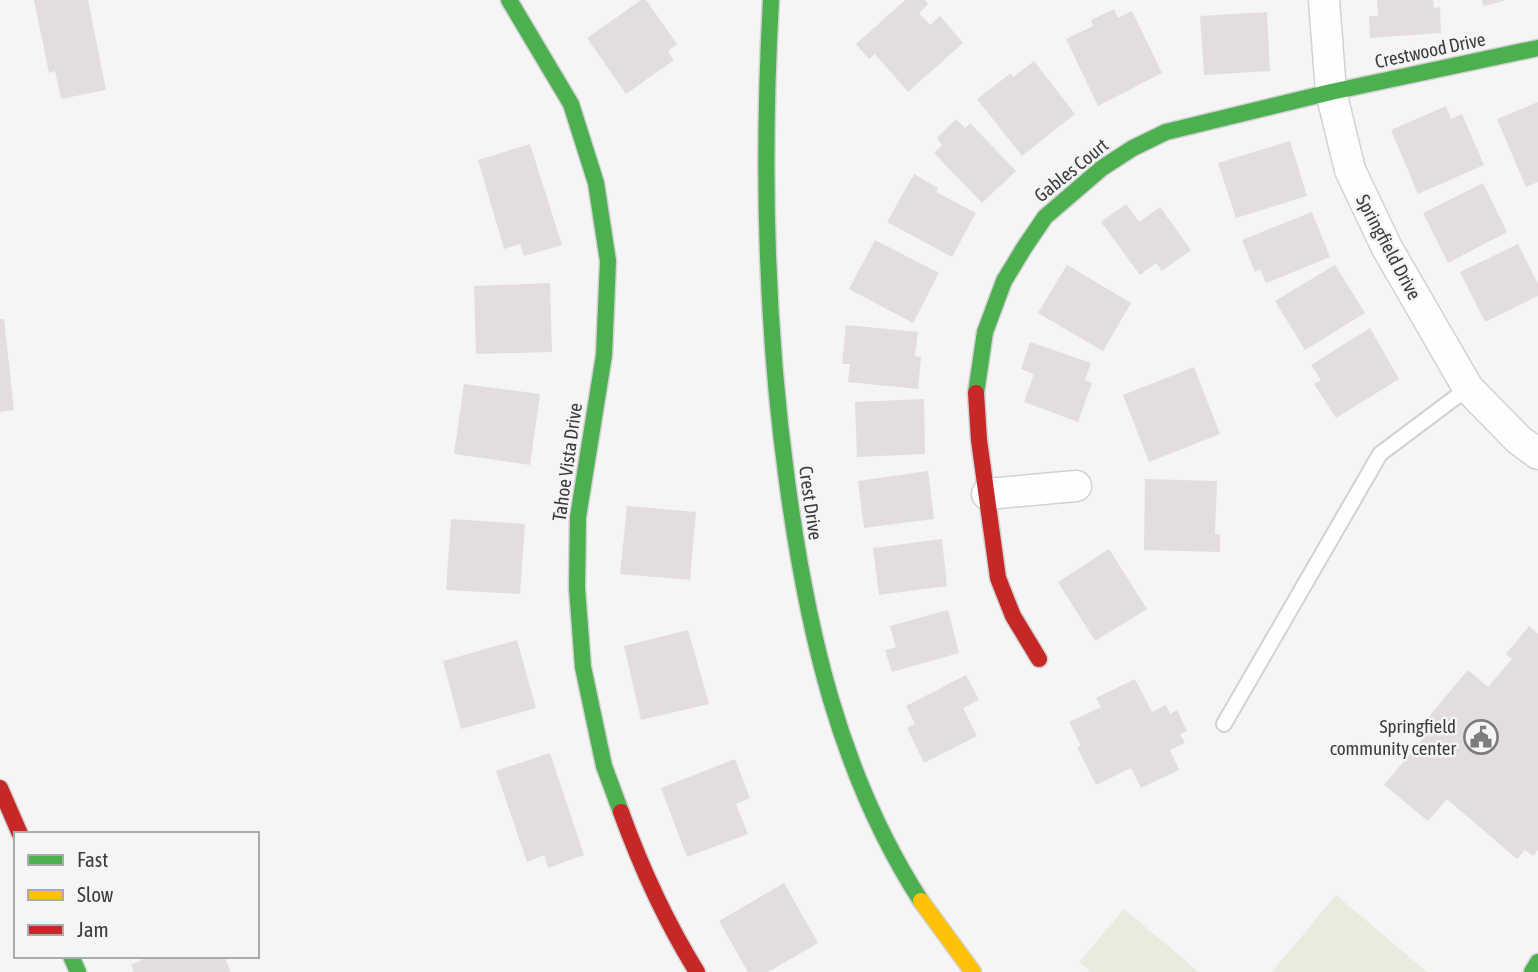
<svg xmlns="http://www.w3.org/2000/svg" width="1538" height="972" font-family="'Asap Condensed',sans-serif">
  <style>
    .pitch { fill: #e7ecdf }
    .building { fill: #e3dde1 }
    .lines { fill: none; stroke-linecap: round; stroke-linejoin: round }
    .lane-casing { stroke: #d2d2d2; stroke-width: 18 }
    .street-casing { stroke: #d2d2d2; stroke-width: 33 }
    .fast-casing { stroke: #d2d2d2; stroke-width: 19 }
    .slow-casing { stroke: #d2d2d2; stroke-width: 19 }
    .jam-casing { stroke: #d2d2d2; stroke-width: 19 }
    .lane { stroke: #fefefe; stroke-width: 14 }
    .street { stroke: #fefefe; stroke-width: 30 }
    .fast { stroke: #4caf50; stroke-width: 16 }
    .slow { stroke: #ffc107; stroke-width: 16 }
    .jam { stroke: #c62828; stroke-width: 16 }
    .labels { text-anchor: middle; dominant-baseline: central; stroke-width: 5; stroke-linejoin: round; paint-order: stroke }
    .street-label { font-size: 19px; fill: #3c3c3c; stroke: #f4f5f6 }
    .poi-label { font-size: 19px; fill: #3c3c3c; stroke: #f4f5f6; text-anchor: end }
  </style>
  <rect width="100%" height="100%" fill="#f5f5f5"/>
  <!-- pitch -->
  <g class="pitch">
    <polygon points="1336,895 1427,972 1272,972"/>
    <polygon points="1124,909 1199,972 1091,972 1079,962"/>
  </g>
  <!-- building -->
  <g class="building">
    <polygon points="34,0 88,0 106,90 61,99 55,71 49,73"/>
    <polygon points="641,0 646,0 677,44 668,51 674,60 626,94 587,38"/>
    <polygon points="905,0 925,0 928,4 919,13 930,25 940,16 963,43 908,92 875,54 869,59 856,44"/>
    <polygon points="1377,0 1433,0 1434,8 1440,7 1441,33 1370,38 1369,16 1378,16"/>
    <polygon points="1482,0 1504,0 1504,1 1483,6"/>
    <polygon points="1114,9 1118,18 1132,11 1162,73 1098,106 1066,39 1093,26 1091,20"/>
    <polygon points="1267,12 1270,71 1204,75 1200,16"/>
    <polygon points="1034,61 1075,114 1022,156 977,99 1011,73 1013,77"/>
    <polygon points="1538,102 1538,182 1526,187 1497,119"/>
    <polygon points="1446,106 1451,119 1462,114 1484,165 1418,194 1391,130"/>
    <polygon points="956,119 965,128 970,123 1016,171 982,203 934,153 942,145 937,138"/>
    <polygon points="1290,141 1307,196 1236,218 1218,163"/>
    <polygon points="530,144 562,245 524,256 520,244 504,249 478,160"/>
    <polygon points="914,174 938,188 936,192 976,213 952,257 887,222"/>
    <polygon points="1483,183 1507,232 1448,263 1423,213"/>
    <polygon points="1126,204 1139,222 1160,207 1191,250 1162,271 1156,263 1140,275 1101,222"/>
    <polygon points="1312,212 1330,257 1266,283 1260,269 1255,272 1242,240"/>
    <polygon points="875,240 939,273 913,323 849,289"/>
    <polygon points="1518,244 1538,284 1538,296 1485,322 1460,272"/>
    <polygon points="1067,265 1131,303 1103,351 1038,313"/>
    <polygon points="1335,265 1365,313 1305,350 1275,301"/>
    <polygon points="550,283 552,352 476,354 474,286"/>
    <polygon points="0,319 4,319 14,410 0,412"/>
    <polygon points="846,325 918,332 915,356 921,357 918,389 848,382 850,364 842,364"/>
    <polygon points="1370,328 1399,379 1336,418 1314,384 1321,380 1311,365"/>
    <polygon points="1030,342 1091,363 1085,380 1092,383 1078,422 1024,402 1034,374 1021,369"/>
    <polygon points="1194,367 1220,434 1149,462 1123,395"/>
    <polygon points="464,384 540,394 530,465 454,454"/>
    <polygon points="924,399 925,454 857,457 855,402"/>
    <polygon points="928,471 934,519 864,528 858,481"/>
    <polygon points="1145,479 1217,481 1215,534 1220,534 1220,552 1144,550"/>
    <polygon points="627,506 696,512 690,580 620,574"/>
    <polygon points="451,519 525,524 520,594 446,590"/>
    <polygon points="942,539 947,586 879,595 873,548"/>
    <polygon points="1109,549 1147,609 1095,641 1058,582"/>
    <polygon points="948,610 959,653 892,672 885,650 896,647 890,626"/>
    <polygon points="1529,626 1538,634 1538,850 1533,856 1525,850 1517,859 1447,799 1428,821 1384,785 1436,723 1429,716 1468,670 1488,687 1512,659 1506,654"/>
    <polygon points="688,630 709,704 641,720 624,646"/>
    <polygon points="517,640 536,708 461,729 443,661"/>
    <polygon points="966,675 979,700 963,708 977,736 924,763 907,728 915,724 906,706"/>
    <polygon points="1135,679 1152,712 1166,705 1170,714 1177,710 1187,731 1180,734 1185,743 1170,750 1179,770 1141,788 1131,768 1096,785 1077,747 1081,746 1069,722 1101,707 1096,698"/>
    <polygon points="550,753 584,855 548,868 544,855 527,862 496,771"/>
    <polygon points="735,759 750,798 736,804 748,834 687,857 661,788"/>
    <polygon points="784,883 818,943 768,972 748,972 719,921"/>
    <polygon points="150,956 224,956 231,972 134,972 131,965"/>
  </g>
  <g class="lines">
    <!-- lane casing -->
    <g class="lane-casing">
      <polyline id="lane" points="1224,724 1380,454 1468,388"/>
    </g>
    <!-- street casing -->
    <g class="street-casing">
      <g id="street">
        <polyline points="1324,0 1331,92 1350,170 1387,248 1468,388 1519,440 1538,454"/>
        <polyline points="987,494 1076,486"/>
      </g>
    </g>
    <!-- fast casing -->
    <g class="fast-casing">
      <g id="fast">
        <polyline points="509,0 571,104 596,183 608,261 604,355 578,517 577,588 583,667 604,766 621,812"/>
        <path d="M771,0C762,161 765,321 787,481C807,629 839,774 921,901"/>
        <polyline points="976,393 985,332 1004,281 1024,248 1045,217 1102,168 1133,148 1166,132 1331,92 1538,48"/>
        <polyline points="71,956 78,972"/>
        <polyline points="1532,972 1538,962"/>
      </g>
    </g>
    <!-- slow casing -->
    <g class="slow-casing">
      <polyline id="slow" points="921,901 973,972"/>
    </g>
    <!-- jam casing -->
    <g class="jam-casing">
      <g id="jam">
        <polyline points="976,393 979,440 998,578 1013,616 1039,659"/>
        <polyline points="0,788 20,834"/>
        <path d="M621,812C641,867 666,922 697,972"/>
      </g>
    </g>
    <!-- lane -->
    <use href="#lane" class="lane"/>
    <!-- street -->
    <use href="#street" class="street"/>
    <!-- fast -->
    <use href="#fast" class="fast"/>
    <!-- slow -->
    <use href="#slow" class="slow"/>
    <!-- jam -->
    <use href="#jam" class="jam"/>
  </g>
  <!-- icons -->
  <defs>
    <g id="civic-ring" transform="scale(1.75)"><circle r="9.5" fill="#f4f5f6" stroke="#7d7d7d" stroke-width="1.5"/><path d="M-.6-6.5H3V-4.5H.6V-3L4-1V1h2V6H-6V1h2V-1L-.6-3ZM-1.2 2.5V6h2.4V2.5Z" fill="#7d7d7d"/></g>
  </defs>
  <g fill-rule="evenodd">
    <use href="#civic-ring" x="1481" y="737"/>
  </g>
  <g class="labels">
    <!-- street labels -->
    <g class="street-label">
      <text transform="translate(1430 50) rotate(-12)">Crestwood Drive</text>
      <text transform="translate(1071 170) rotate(-39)">Gables Court</text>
      <text transform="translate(1389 247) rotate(62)">Springfield Drive</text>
      <text transform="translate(567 462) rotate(-82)">Tahoe Vista Drive</text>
      <text transform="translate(811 503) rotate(82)">Crest Drive</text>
    </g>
    <!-- poi labels -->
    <g class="poi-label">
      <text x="1456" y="726">Springfield<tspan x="1456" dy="22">community center</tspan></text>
    </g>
  </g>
  <!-- legend -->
  <rect x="14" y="832" width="245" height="126" fill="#f4f5f6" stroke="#aaabac" stroke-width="2"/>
  <rect x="28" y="855" width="35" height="10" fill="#4caf50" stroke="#aaabac" stroke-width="2"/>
  <text x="77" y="867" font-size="21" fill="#3c3c3c">Fast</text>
  <rect x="28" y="890" width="35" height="10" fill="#ffc107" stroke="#aaabac" stroke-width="2"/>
  <text x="77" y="902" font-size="21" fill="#3c3c3c">Slow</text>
  <rect x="28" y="925" width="35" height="10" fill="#c62828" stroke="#aaabac" stroke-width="2"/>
  <text x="77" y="937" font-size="21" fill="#3c3c3c">Jam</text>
</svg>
